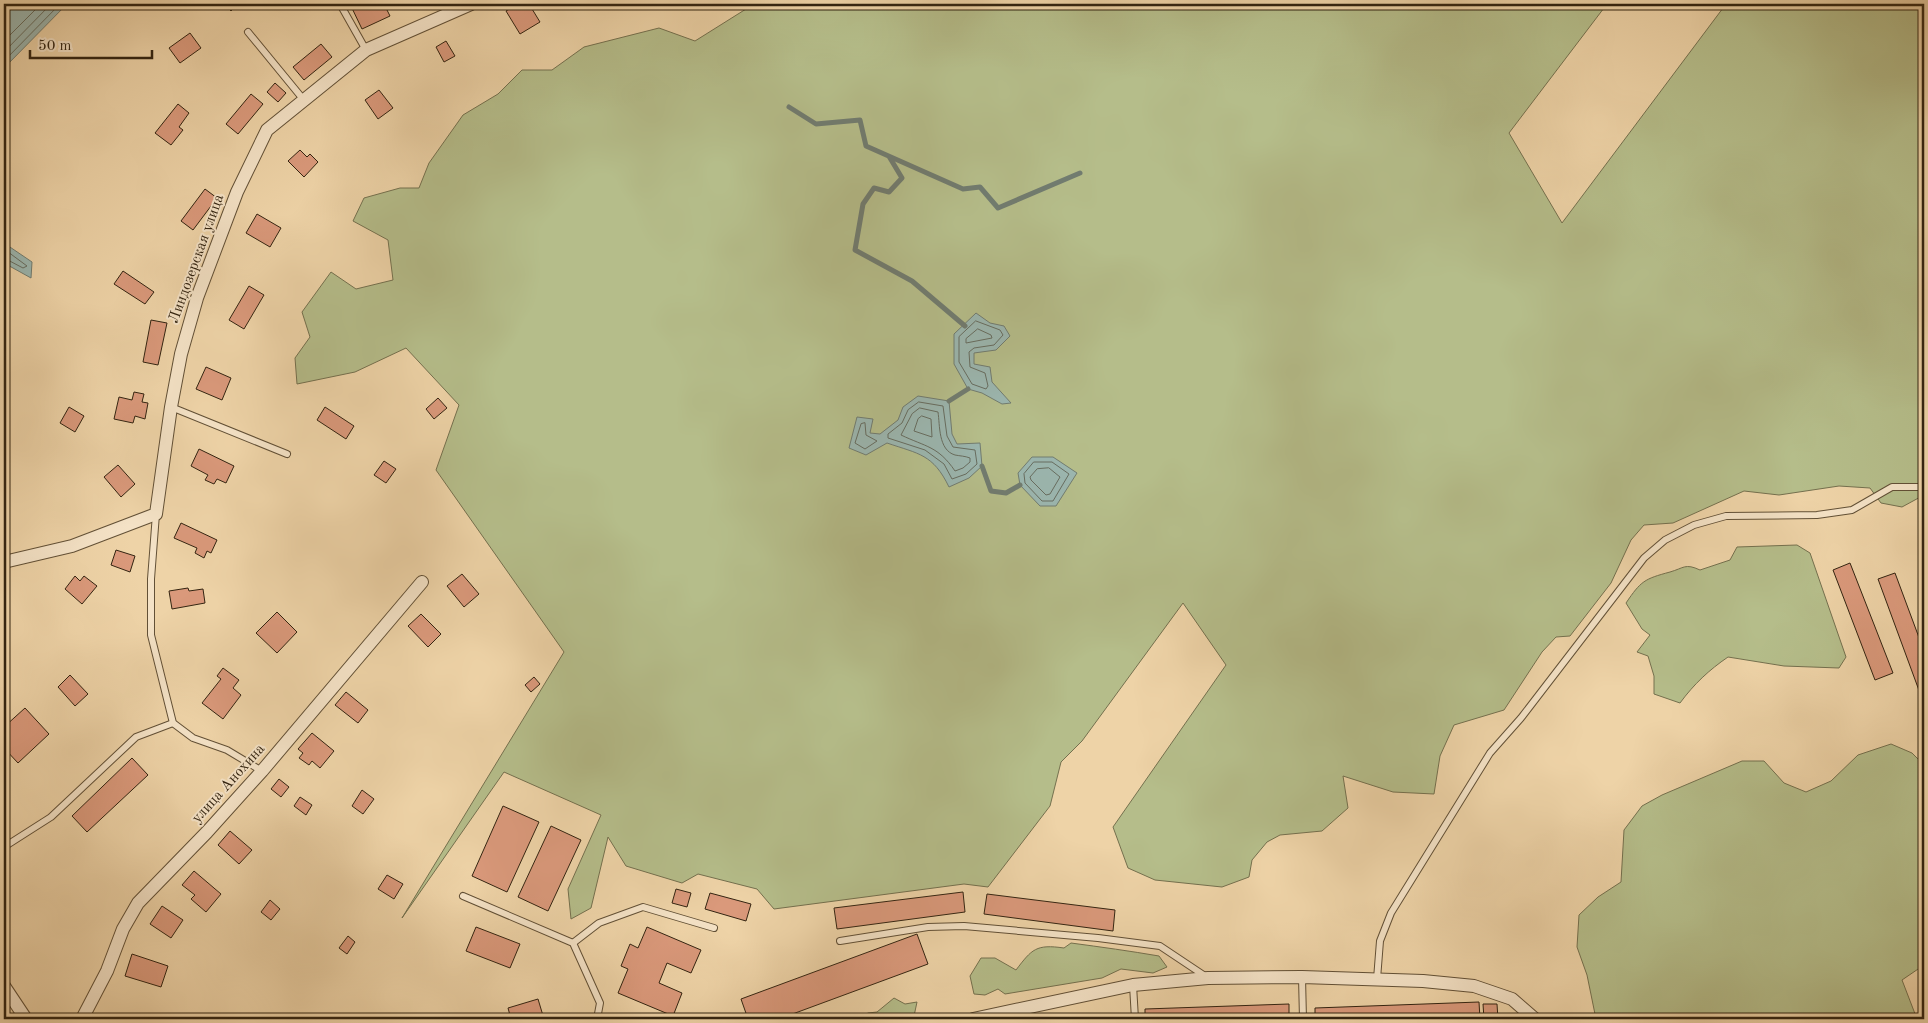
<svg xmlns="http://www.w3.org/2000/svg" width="1928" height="1023" font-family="'Old Standard TT',serif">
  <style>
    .green { fill: #b5bd8a; stroke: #74704e }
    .water { fill: #9bb6af; stroke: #717c70 }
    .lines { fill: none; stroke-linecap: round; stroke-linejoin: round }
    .shore { stroke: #676d60; stroke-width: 1 }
    .stream { stroke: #717c70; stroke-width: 5 }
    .building { fill: #da997b; stroke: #332411 }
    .service-casing { stroke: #625036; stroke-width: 8 }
    .minor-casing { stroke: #625036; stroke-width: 14 }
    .service { stroke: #f4e2c6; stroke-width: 6 }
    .minor { stroke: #f4e2c6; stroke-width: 12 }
    .labels { text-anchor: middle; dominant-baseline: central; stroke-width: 4; stroke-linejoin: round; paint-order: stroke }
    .street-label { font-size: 15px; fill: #332411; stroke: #f4e2c6 }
  </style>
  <rect width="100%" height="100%" fill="#eed3a7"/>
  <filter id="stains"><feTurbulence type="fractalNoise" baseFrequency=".004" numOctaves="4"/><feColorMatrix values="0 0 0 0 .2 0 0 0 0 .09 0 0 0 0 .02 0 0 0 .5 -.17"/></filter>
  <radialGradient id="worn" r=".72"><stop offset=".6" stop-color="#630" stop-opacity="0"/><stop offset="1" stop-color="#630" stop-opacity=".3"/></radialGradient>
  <!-- green -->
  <g class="green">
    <polygon points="754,4 772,6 778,4 1607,4 1509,133 1562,223 1726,4 1924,4 1924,495 1902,507 1881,503 1870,488 1839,486 1779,495 1744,491 1673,523 1644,525 1631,540 1611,583 1570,636 1556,637 1542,652 1504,710 1454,725 1440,756 1434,794 1393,792 1343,776 1348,808 1322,831 1280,835 1267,842 1252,860 1249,877 1222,887 1155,880 1128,868 1113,827 1226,665 1183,603 1082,741 1061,762 1050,806 988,887 964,884 774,909 757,889 698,874 682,883 626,866 608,837 591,908 571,919 568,889 601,815 504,772 402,918 564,652 436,470 459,405 406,348 355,372 297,384 295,358 310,337 302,312 331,272 356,289 393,280 388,240 353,221 364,198 400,188 419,188 429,163 463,115 498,94 522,70 552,70 584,47 659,28 695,41"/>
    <path d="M1797,545L1810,553L1846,657L1839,668L1784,666L1728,657C1709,670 1694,684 1680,703L1654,694V676L1648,656L1637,652L1650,635L1642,629L1626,603C1641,581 1644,579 1670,572C1684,568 1685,563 1700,570L1730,560L1737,547Z"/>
    <polygon points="1891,744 1912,753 1924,765 1924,965 1902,980 1917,1019 1596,1019 1587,975 1577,947 1579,915 1598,897 1621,882 1624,830 1642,806 1662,795 1742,761 1764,761 1784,783 1806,792 1831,781 1858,755"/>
    <path d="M1071,943C1101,947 1130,951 1159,956L1167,967L1153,973L1121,969L1102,978L1005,994L998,989L985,995L974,994L970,976L981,958H995L1016,970C1032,949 1036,944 1064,948Z"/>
    <polygon points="894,998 905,1004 917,1002 914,1016 903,1019 858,1019 868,1013 877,1012"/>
  </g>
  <!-- water -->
  <g class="water">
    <polygon points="4,4 67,4 4,68"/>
    <polygon points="4,243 32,262 31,278 4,263"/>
    <polygon points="976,313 990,323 1004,326 1010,336 996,350 974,353 974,364 990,367 992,382 1011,403 1002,404 982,393 968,389 954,364 954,334"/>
    <path d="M918,396L949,401L952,434L957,444L980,443L982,466L969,478L949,487C933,454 919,454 887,443L866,455L849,448L857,417L873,419L870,433L880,434L898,420L903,407Z"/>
    <polygon points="1032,457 1053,457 1077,473 1056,506 1040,506 1020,485 1018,473"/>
  </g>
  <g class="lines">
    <!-- shore -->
    <g class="shore">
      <polyline points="4,41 41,4"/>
      <polyline points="4,52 51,4"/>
      <polyline points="4,61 60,4"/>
      <polyline points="4,249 27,266 23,268 4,258"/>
      <polygon points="976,321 1000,330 1003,335 994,345 974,348 969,352 970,367 985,373 988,386 986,389 972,384 959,362 959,337"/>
      <polygon points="978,329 991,335 992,338 966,343 966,339"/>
      <polygon points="919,402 943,406 947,436 953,447 975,450 977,464 966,474 952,479 944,464 925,450 888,438 888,434 902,423 908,410"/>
      <path d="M920,408L938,412C940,425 938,450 955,455C960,456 965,456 970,458V462L963,468L955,471C938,446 926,447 901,435L912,414Z"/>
      <polygon points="922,416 931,419 932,437 914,431 918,419"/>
      <polygon points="865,423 866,435 877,441 865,449 855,443 861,424"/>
      <polygon points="1034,462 1052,462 1069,474 1053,501 1042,501 1025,483 1024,474"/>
      <polygon points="1049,468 1060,477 1050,494 1046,495 1031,480 1030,477 1037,469"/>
    </g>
    <!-- stream -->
    <g class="stream">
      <polyline points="789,107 816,124 860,120 866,146 963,189 980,187 998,208 1080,173"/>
      <polyline points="890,158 902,178 889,192 874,188 863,204 855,250 912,281 965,326"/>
      <polyline points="949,401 968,389"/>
      <polyline points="982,466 991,491 1006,493 1020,485"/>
    </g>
  </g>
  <!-- building -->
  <g class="building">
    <polygon points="224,4 238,4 231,11"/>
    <polygon points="350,4 384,4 390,16 362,29"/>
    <polygon points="518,4 529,4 540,22 520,34 506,11"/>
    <polygon points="190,33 201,48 180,63 169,48"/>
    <polygon points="446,41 455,56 444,62 436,47"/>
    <polygon points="321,44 332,57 304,80 293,67"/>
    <polygon points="275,83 286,93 278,102 267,92"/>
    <polygon points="379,90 393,108 378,119 365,100"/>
    <polygon points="251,94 263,104 238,134 226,124"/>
    <polygon points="178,104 189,113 179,127 183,130 171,145 155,133"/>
    <polygon points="300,150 307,157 310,154 318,162 304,177 288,161"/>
    <polygon points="205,189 217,198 193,230 181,221"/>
    <polygon points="257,214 281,228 270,247 246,233"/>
    <polygon points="123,271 154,292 145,304 114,284"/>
    <polygon points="249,286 264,295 244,329 229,320"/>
    <polygon points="151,320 167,323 158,365 143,362"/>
    <polygon points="206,367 231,378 222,400 196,389"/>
    <polygon points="134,392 144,394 142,402 148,403 145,419 135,416 133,423 114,419 119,397 132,400"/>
    <polygon points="438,398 447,408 434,419 426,409"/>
    <polygon points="69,407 84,416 75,432 60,423"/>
    <polygon points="325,407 354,426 346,439 317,420"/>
    <polygon points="199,449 234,466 226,483 217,479 214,484 205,480 208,475 191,466"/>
    <polygon points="384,461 396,469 386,483 374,475"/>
    <polygon points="118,465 135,484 121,497 104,477"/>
    <polygon points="181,523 217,540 211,553 207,551 204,558 195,553 197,548 174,538"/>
    <polygon points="116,550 135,556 130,572 111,565"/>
    <polygon points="1850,563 1893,673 1875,680 1833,570"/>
    <polygon points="1895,573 1924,651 1924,704 1878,579"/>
    <polygon points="462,574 479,594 464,607 447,586"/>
    <polygon points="75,576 80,581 84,576 97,586 82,604 65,589"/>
    <polygon points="188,588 189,591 203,589 205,603 172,609 169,591"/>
    <polygon points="277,612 297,632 277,653 256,633"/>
    <polygon points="421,614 441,634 428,647 408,626"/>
    <polygon points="223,668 239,680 233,688 241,695 223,719 202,703 221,679 217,676"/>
    <polygon points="70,675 88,694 75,706 58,687"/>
    <polygon points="534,677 540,684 531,692 525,685"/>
    <polygon points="346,692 368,710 358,723 335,705"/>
    <polygon points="25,708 49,734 18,763 4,748 4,727"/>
    <polygon points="312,733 334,751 320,768 312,761 309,765 299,758 303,753 298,749"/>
    <polygon points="132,758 148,775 87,832 72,816"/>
    <polygon points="279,779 289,787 281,797 271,789"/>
    <polygon points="362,790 374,799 363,814 352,806"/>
    <polygon points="300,797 312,805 306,815 294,806"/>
    <polygon points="503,806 539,822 507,892 472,876"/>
    <polygon points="551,826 581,840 548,911 518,897"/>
    <polygon points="230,831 252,850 239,864 218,845"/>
    <polygon points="194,871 221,894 206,912 191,899 195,895 182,885"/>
    <polygon points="387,875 403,884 394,899 378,889"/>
    <polygon points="676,889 691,893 687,907 672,903"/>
    <polygon points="963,892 965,912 837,929 834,908"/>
    <polygon points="710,893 751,904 746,921 705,909"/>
    <polygon points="987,894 1115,910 1113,931 984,914"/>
    <polygon points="270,900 280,909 271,920 261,912"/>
    <polygon points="162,906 183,920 171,938 150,924"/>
    <polygon points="476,927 520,944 510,968 466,951"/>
    <polygon points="647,927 701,950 691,973 667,963 659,983 682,993 673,1016 618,993 628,969 621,966 630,944 638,948"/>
    <polygon points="917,934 928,964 779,1019 748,1019 741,999"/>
    <polygon points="348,936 355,942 347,954 339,948"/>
    <polygon points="132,954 168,966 161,987 125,976"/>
    <polygon points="538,999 544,1019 511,1019 508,1008"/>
    <polygon points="1479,1002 1480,1019 1315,1019 1315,1008"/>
    <polygon points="1289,1004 1289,1019 1145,1019 1145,1009"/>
    <polygon points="1483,1004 1497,1004 1498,1019 1484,1019"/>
  </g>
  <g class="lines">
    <!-- service casing -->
    <g class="service-casing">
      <g id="service">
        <polyline points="340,4 366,50"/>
        <polyline points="248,32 303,99"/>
        <polyline points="171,407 287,454"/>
        <polyline points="156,514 151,579 151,635 173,723 193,738 227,750 262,771"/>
        <polyline points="4,847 51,817 136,737 173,723"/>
        <polyline points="463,896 573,943 600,1003 597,1019"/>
        <polyline points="840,941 928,927 964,926 1098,938 1160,946 1205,976"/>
        <polyline points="573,943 599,923 643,907 714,928"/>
        <polyline points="1302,977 1303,1019"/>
        <polyline points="1377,979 1380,941 1391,913 1490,753 1521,718 1644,558 1665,540 1694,525 1726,516 1817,515 1852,510 1892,487 1924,487"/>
        <polyline points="1133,985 1135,1019"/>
      </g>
    </g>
    <!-- minor casing -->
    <g class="minor-casing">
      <g id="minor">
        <polyline points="4,562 72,546 156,514 171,407 181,354 197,298 237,192 267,130 366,50 471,4"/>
        <polyline points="4,986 26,1019"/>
        <polyline points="82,1019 107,971 123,929 138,903 207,832 262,771 422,582"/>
        <polyline points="973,1019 1133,985 1208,978 1302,977 1423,981 1474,986 1512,999 1535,1019"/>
      </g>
    </g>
    <!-- service -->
    <use href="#service" class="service"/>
    <!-- minor -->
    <use href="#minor" class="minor"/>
  </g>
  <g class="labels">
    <!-- street labels -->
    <g class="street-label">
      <text transform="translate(197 259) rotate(-70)">Линдозерская улица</text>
      <text transform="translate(229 784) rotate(-48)">улица Анохина</text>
    </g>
  </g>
  <!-- margin -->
  <rect width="1928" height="1023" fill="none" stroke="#eed3a7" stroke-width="20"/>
  <rect x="5" y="5" width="1918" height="1013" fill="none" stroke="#332411" stroke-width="2.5"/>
  <rect x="10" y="10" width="1908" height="1003" fill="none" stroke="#332411"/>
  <!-- scale -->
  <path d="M30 50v8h122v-8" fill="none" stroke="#332411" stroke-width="2.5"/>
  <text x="38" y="50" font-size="15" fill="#332411" stroke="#f4e2c6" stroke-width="4" paint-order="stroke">50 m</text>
  <rect width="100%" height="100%" filter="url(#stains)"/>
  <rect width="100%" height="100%" fill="url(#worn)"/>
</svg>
